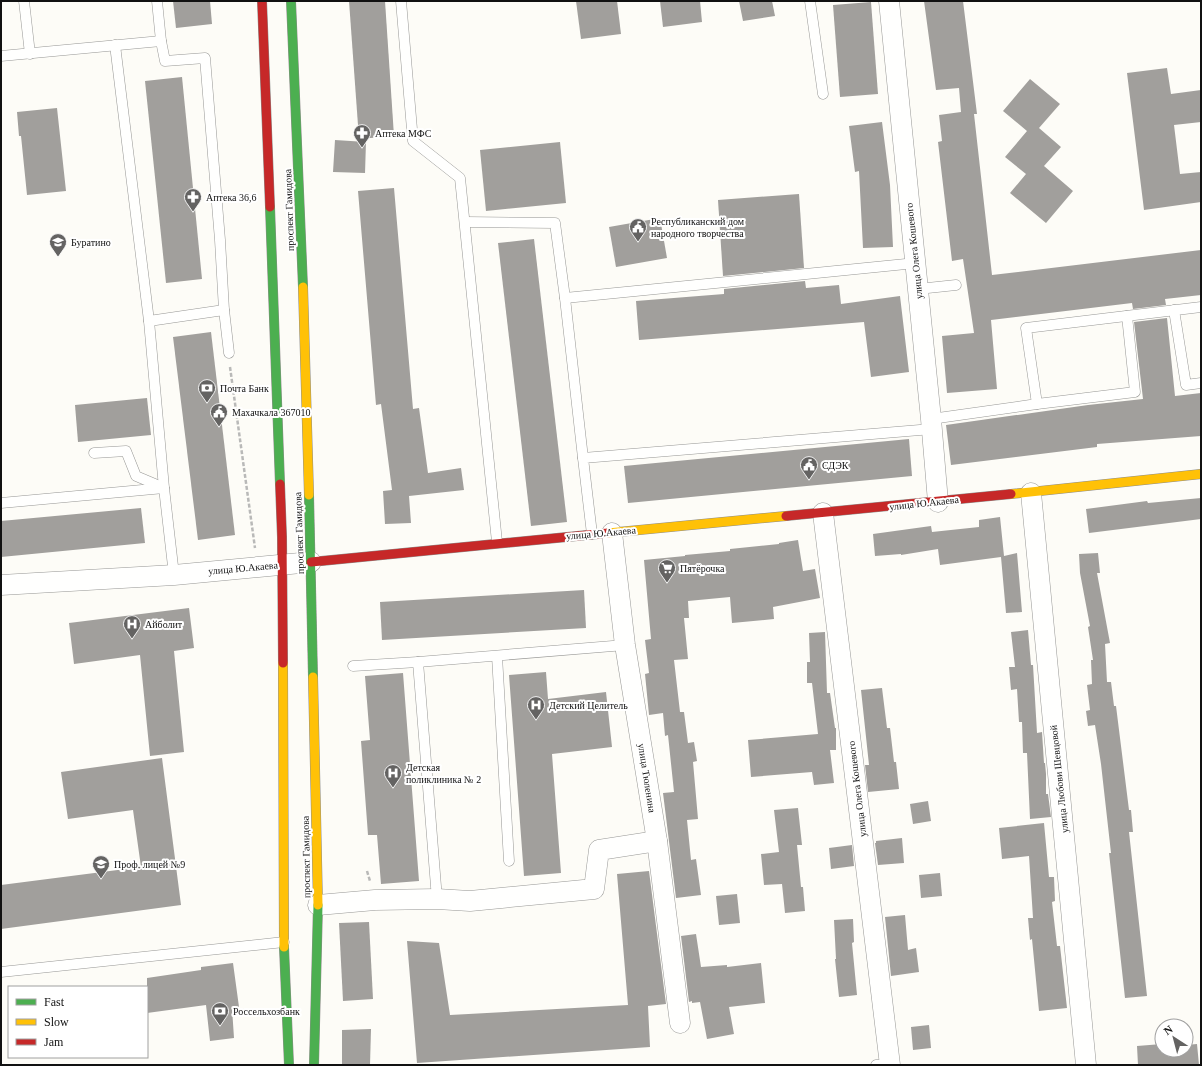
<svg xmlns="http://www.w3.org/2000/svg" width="1202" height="1066" font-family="'Times New Roman',serif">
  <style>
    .building { fill: #a19f9c }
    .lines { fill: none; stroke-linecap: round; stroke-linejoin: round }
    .lane-casing { stroke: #979795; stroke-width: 11 }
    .street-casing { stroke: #979795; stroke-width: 21 }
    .fast-casing { stroke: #8e8d8b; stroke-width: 10 }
    .slow-casing { stroke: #8e8d8b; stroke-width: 10 }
    .jam-casing { stroke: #8e8d8b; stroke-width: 10 }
    .path { stroke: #b9b9b8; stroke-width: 2.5; stroke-dasharray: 4 2; stroke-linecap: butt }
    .lane { stroke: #fffffe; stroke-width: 10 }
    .street { stroke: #fffffe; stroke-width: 20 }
    .fast { stroke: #4caf50; stroke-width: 9 }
    .slow { stroke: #ffc107; stroke-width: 9 }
    .jam { stroke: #c62828; stroke-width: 9 }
    .labels { text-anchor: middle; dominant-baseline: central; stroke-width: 4; stroke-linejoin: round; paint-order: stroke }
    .poi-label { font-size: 10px; fill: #111; stroke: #fff; text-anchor: start }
    .street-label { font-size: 10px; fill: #111; stroke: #fff }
  </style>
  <rect width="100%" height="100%" fill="#fdfcf7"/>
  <!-- building -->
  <g class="building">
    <polygon points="173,1 210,1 212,24 176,28"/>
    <polygon points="349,1 385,1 394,136 359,139"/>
    <polygon points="576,1 617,1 621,34 581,39"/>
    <polygon points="660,1 700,1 702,22 663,27"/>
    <polygon points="739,1 772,1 775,16 743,21"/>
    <polygon points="924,1 963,1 977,114 974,114 992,275 1201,250 1201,295 1165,299 1166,305 1133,309 1132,303 991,320 997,389 947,393 942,336 974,333 963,259 952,261 938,142 942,141 939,115 961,112 959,88 936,90"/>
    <polygon points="871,2 878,94 840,97 833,5"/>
    <polygon points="1167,68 1171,94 1201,90 1201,122 1174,125 1180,174 1201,172 1201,202 1144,210 1127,73"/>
    <polygon points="182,77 202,279 166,283 145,81"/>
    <polygon points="1030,79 1060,104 1039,128 1061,147 1044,166 1073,191 1046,223 1010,193 1026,174 1005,157 1027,131 1003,111"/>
    <polygon points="57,108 66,191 27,195 21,136 19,136 17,112"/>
    <polygon points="882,122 890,185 893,247 863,248 859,171 855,172 849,126"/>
    <polygon points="335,140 366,142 365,173 333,172"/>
    <polygon points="560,142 566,203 486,211 480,150"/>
    <polygon points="394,188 413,409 419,408 428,473 461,468 464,490 409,496 411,523 385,524 383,491 392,490 381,404 376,405 358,191"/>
    <polygon points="799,194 804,268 723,276 718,200"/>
    <polygon points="660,218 667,258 616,267 609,227"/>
    <polygon points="534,239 567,522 531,526 498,243"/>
    <polygon points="805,281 806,288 839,285 841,304 900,296 909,372 871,377 864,322 639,340 636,301 724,294 724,289"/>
    <polygon points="1167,318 1175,396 1201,393 1201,436 1097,444 1097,447 951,465 946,425 1088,405 1143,399 1134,322"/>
    <polygon points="211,332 235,535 198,540 173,337"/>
    <polygon points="147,398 151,435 78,442 75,405"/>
    <polygon points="909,439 912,476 628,503 624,466"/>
    <polygon points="1201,498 1201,519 1089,533 1086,509 1147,501 1148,503"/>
    <polygon points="141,508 145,543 1,557 1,521"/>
    <polygon points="1000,517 1004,556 1017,553 1022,612 1006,613 1001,557 940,565 938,549 901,555 901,554 875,556 873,534 931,526 932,532 979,527 979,520"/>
    <polygon points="798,540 803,571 815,569 820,598 773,607 774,619 732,623 730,597 688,601 689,618 684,618 688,659 674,660 680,712 684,712 688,743 694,742 697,761 693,762 698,819 687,820 691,860 696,859 701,895 676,898 663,793 674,792 668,735 665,736 663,713 649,715 645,674 649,673 645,640 651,639 644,560 685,556 685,555 730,551 730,549 779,544 779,543"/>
    <polygon points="1098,553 1100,573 1097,573 1110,643 1105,644 1107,682 1111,682 1114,706 1116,706 1129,810 1131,810 1133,832 1129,832 1147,996 1125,998 1109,853 1111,853 1101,764 1095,725 1088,726 1086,711 1090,710 1087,685 1092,684 1091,660 1093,660 1088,627 1090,626 1080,573 1079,554"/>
    <polygon points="584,590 586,628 382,640 380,602"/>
    <polygon points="189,608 194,648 174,651 184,752 150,756 140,655 74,664 69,623"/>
    <polygon points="1028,630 1031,665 1033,665 1037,733 1042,732 1044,763 1045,763 1046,774 1046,794 1048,794 1051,817 1030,819 1027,753 1023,753 1022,722 1019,722 1017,689 1011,690 1009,667 1015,667 1011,632"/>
    <polygon points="825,632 827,693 830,693 835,728 836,728 836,750 830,750 834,783 814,785 812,772 751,777 748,740 818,734 812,683 807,683 807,662 810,662 809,633"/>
    <polygon points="546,672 548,699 606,692 612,747 552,754 561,873 524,876 509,675"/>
    <polygon points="403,673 419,881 381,884 377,835 368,835 361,741 370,740 365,676"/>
    <polygon points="882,688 887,728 890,728 894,762 896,762 899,789 868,792 865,765 869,765 861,690"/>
    <polygon points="162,758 181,905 1,929 1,885 141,867 133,810 68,819 61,772"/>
    <polygon points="928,801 931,821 913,824 910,804"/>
    <polygon points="798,808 802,845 797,845 801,887 803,887 805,911 785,913 782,884 764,885 761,854 779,852 774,810"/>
    <polygon points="1044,823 1049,877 1054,877 1055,901 1052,902 1057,946 1060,946 1067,1008 1039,1011 1032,939 1030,940 1028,918 1033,918 1029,856 1002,859 999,828"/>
    <polygon points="902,838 904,863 878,865 875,843 876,843 876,841"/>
    <polygon points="852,845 854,866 831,869 829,848"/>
    <polygon points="649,871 666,1004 648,1006 650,1047 417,1063 407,941 439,943 450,1015 628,1005 617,874"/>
    <polygon points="940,873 942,896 921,898 919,875"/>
    <polygon points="737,894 740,923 719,925 716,896"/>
    <polygon points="905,915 908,950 916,948 919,972 891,976 885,917"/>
    <polygon points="853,919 854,942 852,943 857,995 839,997 835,959 836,959 834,920"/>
    <polygon points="369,922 373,999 343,1001 339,923"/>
    <polygon points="696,934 701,967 727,965 727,967 761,963 765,1003 729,1007 734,1034 707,1039 700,1002 692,1003 692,1001 689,1002 681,936"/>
    <polygon points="233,963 239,1007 232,1008 234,1038 210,1041 206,1005 147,1013 147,978 201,970 201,967"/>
    <polygon points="929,1025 931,1048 913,1050 911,1027"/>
    <polygon points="371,1029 370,1065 342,1065 342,1030"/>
    <polygon points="1162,1044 1162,1050 1186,1050 1186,1045 1197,1044 1199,1065 1138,1065 1137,1046"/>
  </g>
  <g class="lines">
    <!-- lane casing -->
    <g class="lane-casing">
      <g id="lane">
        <polyline points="24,1 30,54"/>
        <polyline points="157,1 161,41"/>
        <polyline points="401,1 413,141 460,178 497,542"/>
        <polyline points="810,1 823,94"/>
        <polyline points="115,45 149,321 164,488 174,575"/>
        <polyline points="1,56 161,41 165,61 205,58 220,240 224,310 149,321"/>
        <polyline points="465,222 555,223 565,298 583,458"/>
        <polyline points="918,289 956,285"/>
        <polyline points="565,298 916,263"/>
        <polyline points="224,310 229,353"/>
        <polyline points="1174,310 1186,385 1201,383"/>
        <polyline points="1037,404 1135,392 1127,316"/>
        <polyline points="931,419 1037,404 1026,328 1201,307"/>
        <polyline points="94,453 126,451 136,476 162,487"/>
        <polyline points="1,503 164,488"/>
        <polyline points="592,534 583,458 932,429"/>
        <polyline points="497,656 509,861"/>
        <polyline points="418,662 437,899"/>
        <polyline points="353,666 418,662 625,645"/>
        <polyline points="1,972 284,942"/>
        <polyline points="876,1065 890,1064"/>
      </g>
    </g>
    <!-- street casing -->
    <g class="street-casing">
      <g id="street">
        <polyline points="889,1 931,419 938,502"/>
        <polyline points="1031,493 1086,1065"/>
        <polyline points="823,513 890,1065"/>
        <polyline points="612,533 625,645 657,841 680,1023"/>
        <polyline points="1,585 174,575 311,562"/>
        <polyline points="318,905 375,900 437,899 470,901 594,889 599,850 657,841"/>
      </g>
    </g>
    <!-- fast casing -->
    <g class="fast-casing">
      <g id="fast">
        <polyline points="291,1 303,287"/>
        <polyline points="270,207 280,484"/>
        <polyline points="309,495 313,677"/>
        <polyline points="284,947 289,1065"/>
        <polyline points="314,1065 318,905"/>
      </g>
    </g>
    <!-- slow casing -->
    <g class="slow-casing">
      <g id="slow">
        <polyline points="303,287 309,495"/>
        <polyline points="1011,494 1201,474"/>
        <polyline points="608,533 786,516"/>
        <polyline points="283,663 284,947"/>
        <polyline points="313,677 318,905"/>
      </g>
    </g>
    <!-- jam casing -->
    <g class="jam-casing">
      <g id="jam">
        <polyline points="262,1 270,207"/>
        <polyline points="280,484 282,537 283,663"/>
        <polyline points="786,516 1011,494"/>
        <polyline points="311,562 608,533"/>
      </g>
    </g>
    <!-- path -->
    <g class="path">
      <polyline points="230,367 255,548"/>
      <polyline points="367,871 370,881"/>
    </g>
    <!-- lane -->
    <use href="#lane" class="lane"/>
    <!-- street -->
    <use href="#street" class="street"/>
    <!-- fast -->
    <use href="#fast" class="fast"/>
    <!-- slow -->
    <use href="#slow" class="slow"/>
    <!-- jam -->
    <use href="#jam" class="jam"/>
  </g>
  <!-- icons -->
  <defs>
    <g id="pharmacy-pin" transform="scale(0.9)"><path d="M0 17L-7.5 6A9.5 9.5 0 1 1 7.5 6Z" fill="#646362" stroke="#fff"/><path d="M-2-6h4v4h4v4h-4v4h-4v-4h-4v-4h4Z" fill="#fff"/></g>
    <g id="civic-pin" transform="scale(0.9)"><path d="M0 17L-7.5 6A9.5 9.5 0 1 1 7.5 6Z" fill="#646362" stroke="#fff"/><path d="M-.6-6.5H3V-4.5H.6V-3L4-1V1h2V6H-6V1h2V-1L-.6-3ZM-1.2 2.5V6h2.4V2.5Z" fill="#fff"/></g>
    <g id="school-pin" transform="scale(0.9)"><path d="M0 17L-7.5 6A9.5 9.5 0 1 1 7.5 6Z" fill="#646362" stroke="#fff"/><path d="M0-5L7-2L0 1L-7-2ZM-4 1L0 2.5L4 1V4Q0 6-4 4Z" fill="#fff"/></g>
    <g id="bank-pin" transform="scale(0.9)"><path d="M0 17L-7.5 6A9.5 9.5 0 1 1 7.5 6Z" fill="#646362" stroke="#fff"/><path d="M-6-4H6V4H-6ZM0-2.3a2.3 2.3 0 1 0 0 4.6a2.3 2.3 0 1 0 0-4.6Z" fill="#fff"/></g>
    <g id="supermarket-pin" transform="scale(0.9)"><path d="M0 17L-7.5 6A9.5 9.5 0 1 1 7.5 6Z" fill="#646362" stroke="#fff"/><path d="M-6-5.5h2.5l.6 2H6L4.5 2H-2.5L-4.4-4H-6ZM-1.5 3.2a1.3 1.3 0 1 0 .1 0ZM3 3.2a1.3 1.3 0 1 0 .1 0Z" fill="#fff"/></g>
    <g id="hospital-pin" transform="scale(0.9)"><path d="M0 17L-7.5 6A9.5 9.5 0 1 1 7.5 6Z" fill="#646362" stroke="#fff"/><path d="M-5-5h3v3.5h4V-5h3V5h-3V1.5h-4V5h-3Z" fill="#fff"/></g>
    <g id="university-pin" transform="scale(0.9)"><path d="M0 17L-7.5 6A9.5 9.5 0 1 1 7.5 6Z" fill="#646362" stroke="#fff"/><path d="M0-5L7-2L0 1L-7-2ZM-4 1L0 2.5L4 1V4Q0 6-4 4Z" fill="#fff"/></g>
  </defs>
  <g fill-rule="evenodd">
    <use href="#pharmacy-pin" x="362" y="133"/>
    <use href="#pharmacy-pin" x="193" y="197"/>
    <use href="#civic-pin" x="638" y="227"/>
    <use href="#school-pin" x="58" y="242"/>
    <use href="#bank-pin" x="207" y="388"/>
    <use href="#civic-pin" x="219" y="412"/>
    <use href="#civic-pin" x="809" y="465"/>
    <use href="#supermarket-pin" x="667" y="568"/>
    <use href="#hospital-pin" x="132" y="624"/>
    <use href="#hospital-pin" x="536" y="705"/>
    <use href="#hospital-pin" x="393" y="773"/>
    <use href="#university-pin" x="101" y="864"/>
    <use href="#bank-pin" x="220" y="1011"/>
  </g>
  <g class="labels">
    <!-- poi labels -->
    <g class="poi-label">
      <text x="375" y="133">Аптека МФС</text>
      <text x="206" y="197">Аптека 36,6</text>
      <text x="651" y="221">Республиканский дом<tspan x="651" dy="12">народного творчества</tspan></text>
      <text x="71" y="242">Буратино</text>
      <text x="220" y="388">Почта Банк</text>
      <text x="232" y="412">Махачкала 367010</text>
      <text x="822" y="465">СДЭК</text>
      <text x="680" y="568">Пятёрочка</text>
      <text x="145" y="624">Айболит</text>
      <text x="549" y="705">Детский Целитель</text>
      <text x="406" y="767">Детская<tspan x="406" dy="12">поликлиника № 2</tspan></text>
      <text x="114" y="864">Проф. лицей №9</text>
      <text x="233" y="1011">Россельхозбанк</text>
    </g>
    <!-- street labels -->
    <g class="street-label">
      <text transform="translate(289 210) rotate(-92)">проспект Гамидова</text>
      <text transform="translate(914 251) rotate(-96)">улица Олега Кошевого</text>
      <text transform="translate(924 503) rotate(-6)">улица Ю.Акаева</text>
      <text transform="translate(299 533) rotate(-92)">проспект Гамидова</text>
      <text transform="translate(601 533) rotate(-5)">улица Ю.Акаева</text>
      <text transform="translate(243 568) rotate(-5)">улица Ю.Акаева</text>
      <text transform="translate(647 778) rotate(81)">улица Тюленина</text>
      <text transform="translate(1059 779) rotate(-96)">улица Любови Шевцовой</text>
      <text transform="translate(857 789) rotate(-97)">улица Олега Кошевого</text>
      <text transform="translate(306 857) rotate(-91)">проспект Гамидова</text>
    </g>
  </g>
  <!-- border -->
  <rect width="1202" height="1066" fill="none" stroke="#111111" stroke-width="4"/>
  <!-- legend -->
  <rect x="8" y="986" width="140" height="72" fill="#ffffff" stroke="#a0a0a0"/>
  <rect x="16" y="999" width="20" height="6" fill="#4caf50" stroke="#a0a0a0"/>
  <text x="44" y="1006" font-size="12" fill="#111111">Fast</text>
  <rect x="16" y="1019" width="20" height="6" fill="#ffc107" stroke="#a0a0a0"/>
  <text x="44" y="1026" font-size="12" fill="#111111">Slow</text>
  <rect x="16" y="1039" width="20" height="6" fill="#c62828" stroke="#a0a0a0"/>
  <text x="44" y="1046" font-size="12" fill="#111111">Jam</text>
  <!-- north arrow -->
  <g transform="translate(1174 1038) rotate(324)"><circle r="19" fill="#ffffff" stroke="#a0a0a0"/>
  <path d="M0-3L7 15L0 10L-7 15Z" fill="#646362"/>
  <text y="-6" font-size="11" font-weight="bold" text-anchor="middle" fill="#111111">N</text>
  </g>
</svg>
